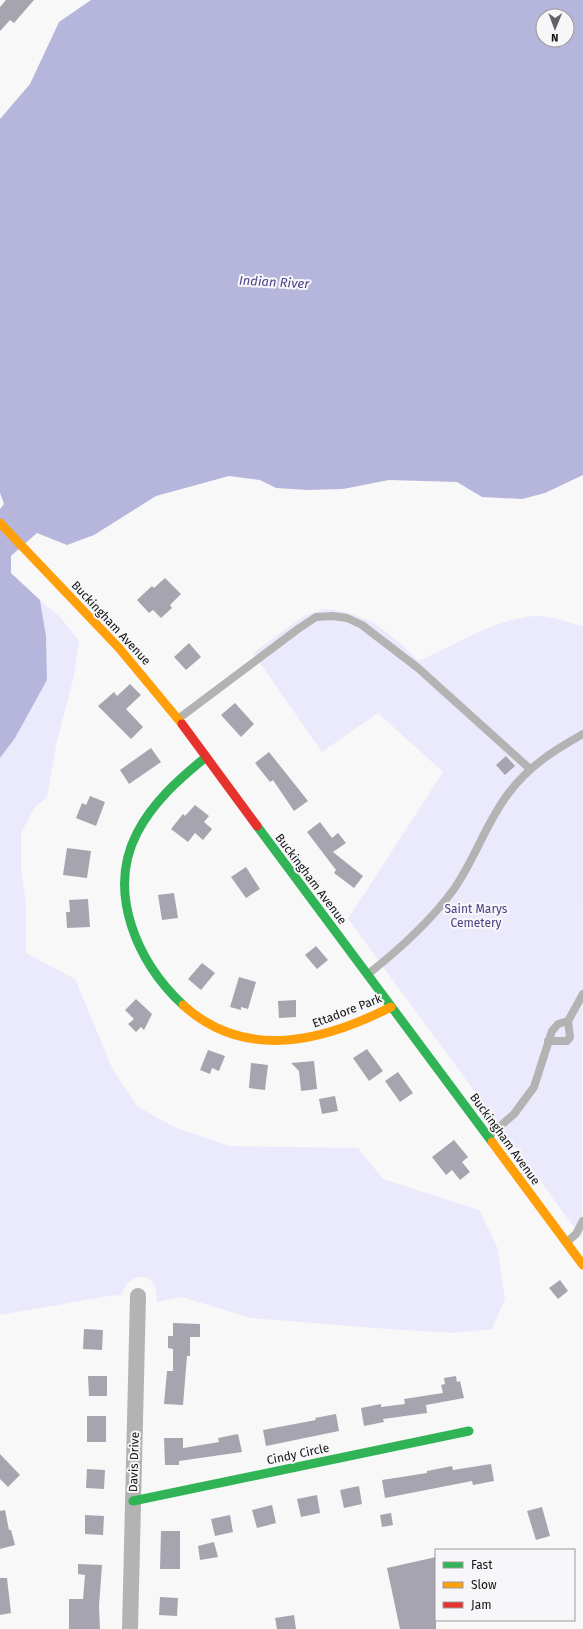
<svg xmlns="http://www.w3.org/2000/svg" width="583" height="1629" font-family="'Fira Sans',sans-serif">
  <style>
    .green { fill: #eaeafc }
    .water { fill: #b6b5db; fill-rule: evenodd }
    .building { fill: #a6a5af }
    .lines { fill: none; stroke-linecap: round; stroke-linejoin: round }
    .lane { stroke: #b3b3b4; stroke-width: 8 }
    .street { stroke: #b3b3b4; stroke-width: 16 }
    .fast { stroke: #30b455; stroke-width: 9 }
    .slow { stroke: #ff9f0a; stroke-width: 9 }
    .jam { stroke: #e5322d; stroke-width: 9 }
    .labels { text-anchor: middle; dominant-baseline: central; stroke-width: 4; stroke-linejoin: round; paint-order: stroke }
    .street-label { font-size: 12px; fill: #121213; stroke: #f7f7fa }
    .park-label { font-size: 12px; fill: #473f82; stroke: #f7f7fa }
    .water-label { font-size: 13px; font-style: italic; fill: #4d4588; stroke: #f7f7fa }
  </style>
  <rect width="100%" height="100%" fill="#f8f8f9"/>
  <!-- green -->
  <g class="green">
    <path d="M40,600L61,618L79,641L74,676L57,741L47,797L34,808L21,833V869L26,904V953L75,979L113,1070L137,1106L174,1127L229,1146L358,1148L383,1179L479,1210L498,1249L505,1299L492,1329L454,1333L388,1329L251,1318L182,1297L157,1302C156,1296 157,1288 153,1283C142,1269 124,1281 122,1295L109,1296L0,1315V758L15,738L47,680L46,636Z"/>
    <path d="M326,609C371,614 388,632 419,661C456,644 496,618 537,616C552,616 569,623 583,626L582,1238L348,919L443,772L378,713L322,752L253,653L304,616Z"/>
  </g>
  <!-- water -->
  <path class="water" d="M91,0H583V475L545,493L522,499L482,497L457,482L389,480L343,489L308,490L276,488L260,480L229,476L156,496L94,535L67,545L37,533L11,556V573L40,600L46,636L47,680L15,738L0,758V509L4,504L0,493V119L30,84L59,22ZM543,16H567V40H543Z"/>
  <!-- building -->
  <g class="building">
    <polygon points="6,0 34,0 14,23 10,20 0,31 0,7"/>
    <polygon points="165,578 181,594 170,605 172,608 161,618 153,610 149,613 137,600 152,586 154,588"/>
    <polygon points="189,643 201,657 186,670 174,657"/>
    <polygon points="130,684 141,695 126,709 143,727 131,739 98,706 114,692 117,696"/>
    <polygon points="235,703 254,724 241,737 221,715"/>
    <polygon points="151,748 161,762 129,784 120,770"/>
    <polygon points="269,752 308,801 294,811 273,780 270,782 255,763"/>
    <polygon points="506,756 515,766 505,775 496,765"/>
    <polygon points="90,796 105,802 96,826 76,818 82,803 86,805"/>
    <polygon points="195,805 209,816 204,822 212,829 203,840 195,833 188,842 171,829 183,814 185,816"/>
    <polygon points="320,822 332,838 338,833 346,843 333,852 363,876 354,888 334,873 336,870 307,832"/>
    <polygon points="67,848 91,851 87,878 63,875"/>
    <polygon points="246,867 260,889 246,898 231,877"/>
    <polygon points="174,893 178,918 162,920 158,895"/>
    <polygon points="88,899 90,927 67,928 66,912 70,912 69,900"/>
    <polygon points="316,946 328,960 317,969 305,955"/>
    <polygon points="202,963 215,973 201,990 188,979"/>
    <polygon points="239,977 256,982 248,1009 241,1007 241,1010 230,1007"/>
    <polygon points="136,999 152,1014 144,1030 141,1027 136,1032 128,1024 134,1019 125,1010"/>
    <polygon points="296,1000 296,1017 279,1018 278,1001"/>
    <polygon points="367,1049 383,1071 369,1081 353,1058"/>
    <polygon points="208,1050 225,1056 219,1071 212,1068 210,1074 200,1070"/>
    <polygon points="314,1061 317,1089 301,1091 299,1071 291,1063"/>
    <polygon points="251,1063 268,1065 265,1090 249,1088"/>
    <polygon points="398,1072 413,1093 400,1102 385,1081"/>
    <polygon points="335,1096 338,1111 322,1114 319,1099"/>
    <polygon points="454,1140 468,1157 462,1162 470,1172 460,1180 452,1170 446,1175 432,1157"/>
    <polygon points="560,1280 568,1291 558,1299 549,1288"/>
    <polygon points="173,1323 200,1324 200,1337 190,1337 190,1356 187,1356 183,1405 164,1404 167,1371 173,1371 173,1349 168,1348 168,1336 173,1336"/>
    <polygon points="84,1329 103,1330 102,1350 83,1349"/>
    <polygon points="88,1376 107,1376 107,1396 89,1396"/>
    <polygon points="456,1376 457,1382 460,1381 464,1398 426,1405 427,1413 383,1419 384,1422 364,1426 361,1408 381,1404 381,1407 405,1404 404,1399 443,1393 441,1385 445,1384 444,1378"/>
    <polygon points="336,1414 339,1431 266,1446 263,1430 316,1420 315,1418"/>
    <rect x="87" y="1416" width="19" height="26"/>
    <polygon points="238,1434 242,1452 179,1461 179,1465 165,1465 164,1438 183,1438 183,1448 219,1442 218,1438"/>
    <polygon points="0,1454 20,1475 8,1487 0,1479"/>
    <polygon points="491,1464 494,1481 473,1485 472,1481 385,1498 382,1480 427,1473 427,1471 452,1466 453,1470"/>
    <polygon points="87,1469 105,1470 104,1489 86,1488"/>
    <polygon points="359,1486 362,1504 344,1508 340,1490"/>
    <polygon points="317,1495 320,1513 301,1517 297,1499"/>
    <polygon points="272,1505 276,1523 257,1528 252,1510"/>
    <polygon points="542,1507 550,1536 536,1540 527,1511"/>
    <polygon points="5,1510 9,1530 11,1530 15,1545 0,1549 0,1511"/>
    <polygon points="391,1513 393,1525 382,1527 380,1515"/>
    <polygon points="85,1515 104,1516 103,1535 85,1534"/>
    <polygon points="230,1515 233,1532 215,1536 211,1519"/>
    <polygon points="161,1531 180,1531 180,1569 160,1569"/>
    <polygon points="214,1542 218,1557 200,1560 198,1546"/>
    <polygon points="436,1557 436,1629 400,1629 387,1568"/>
    <polygon points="78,1564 102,1565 99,1606 100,1629 69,1629 69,1599 83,1599 85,1575 78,1574"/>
    <polygon points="0,1578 7,1578 11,1613 0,1615"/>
    <polygon points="160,1597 178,1598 177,1616 159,1615"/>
    <polygon points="294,1615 296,1629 277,1629 275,1618"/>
  </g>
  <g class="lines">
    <!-- lane -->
    <g class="lane">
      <polyline points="178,719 298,629 316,617 333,616 347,618 362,625 418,668 530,769"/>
      <path d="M368,974C400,949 430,922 454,889C475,859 486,823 508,794C529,766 553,751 583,734"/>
      <polyline points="548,1041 567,1041 570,1037 568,1021"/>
      <polyline points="489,1136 514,1114 534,1087 552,1031 558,1024 568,1021 583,994"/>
      <polyline points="567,1242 576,1234 583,1221"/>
    </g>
    <!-- street -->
    <polyline class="street" points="130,1629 138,1296"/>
    <!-- fast -->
    <g class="fast">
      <polyline points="257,826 492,1142"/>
      <path d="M183,1005C138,963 106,893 137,833C153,802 179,779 206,757"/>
      <polyline points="133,1501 469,1431"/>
    </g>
    <!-- slow -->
    <g class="slow">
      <polyline points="0,523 119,648 182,724"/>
      <path d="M183,1005C246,1062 324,1041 391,1007"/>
      <polyline points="492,1142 583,1265"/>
    </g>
    <!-- jam -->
    <polyline class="jam" points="182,724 257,826"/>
  </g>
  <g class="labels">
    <!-- street labels -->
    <g class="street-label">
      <text transform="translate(111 623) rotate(47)">Buckingham Avenue</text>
      <text transform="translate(311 879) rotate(53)">Buckingham Avenue</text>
      <text transform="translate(347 1011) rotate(-21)">Ettadore Park</text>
      <text transform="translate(505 1139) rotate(54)">Buckingham Avenue</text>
      <text transform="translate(298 1454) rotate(-12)">Cindy Circle</text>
      <text transform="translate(134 1462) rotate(-88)">Davis Drive</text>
    </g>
    <!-- park labels -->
    <g class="park-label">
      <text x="476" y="909">Saint Marys<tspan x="476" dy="14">Cemetery</tspan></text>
    </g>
    <!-- water labels -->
    <g class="water-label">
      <text transform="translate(274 282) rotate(3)">Indian River</text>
    </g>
  </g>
  <!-- legend -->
  <rect x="435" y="1549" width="140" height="72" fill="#f7f7fa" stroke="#9b9b9e"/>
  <rect x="443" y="1562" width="20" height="6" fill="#30b455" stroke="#9b9b9e"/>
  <text x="471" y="1569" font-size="12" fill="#121213">Fast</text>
  <rect x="443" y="1582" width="20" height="6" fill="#ff9f0a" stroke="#9b9b9e"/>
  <text x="471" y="1589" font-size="12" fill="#121213">Slow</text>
  <rect x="443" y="1602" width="20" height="6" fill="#e5322d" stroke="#9b9b9e"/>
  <text x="471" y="1609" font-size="12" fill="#121213">Jam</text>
  <!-- north arrow -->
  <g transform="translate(555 28) rotate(181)"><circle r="19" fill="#f7f7fa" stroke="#9b9b9e"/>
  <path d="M0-3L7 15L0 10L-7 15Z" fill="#626264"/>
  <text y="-6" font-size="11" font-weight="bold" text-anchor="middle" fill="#121213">N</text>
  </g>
</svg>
